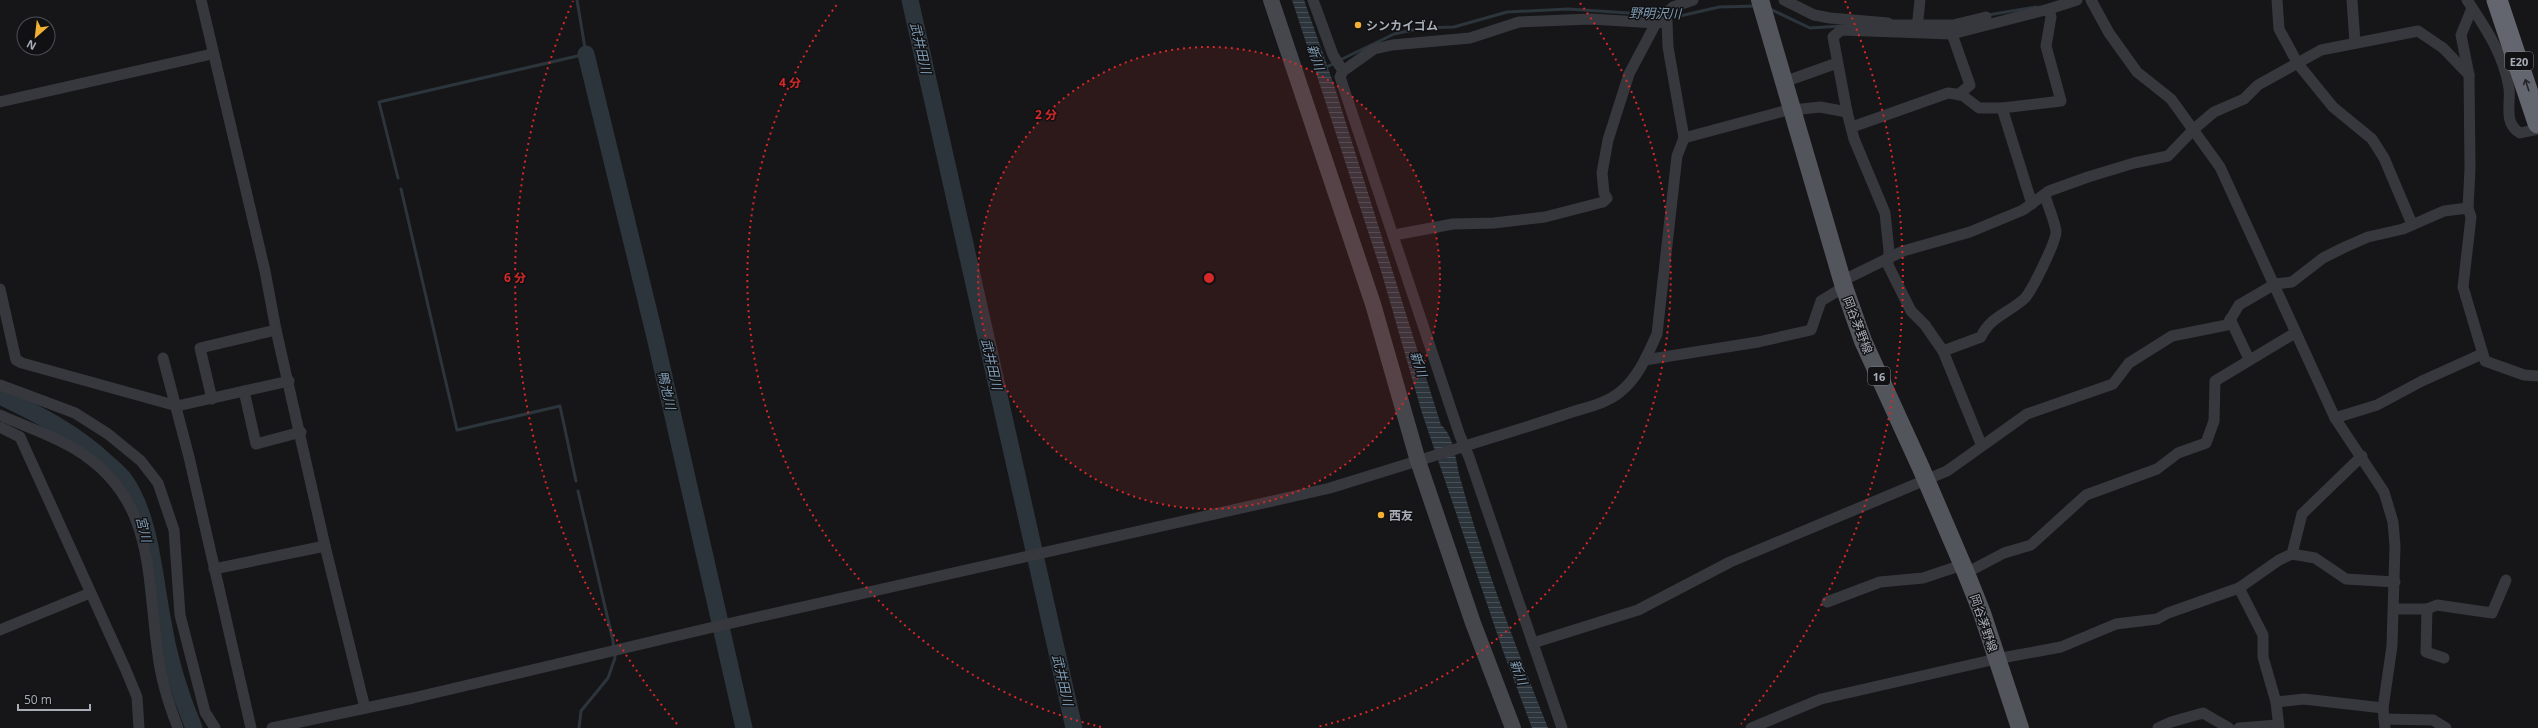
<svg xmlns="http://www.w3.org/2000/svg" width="2538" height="728" font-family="'Open Sans','Noto Sans JP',sans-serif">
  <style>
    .water { fill: url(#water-rules) }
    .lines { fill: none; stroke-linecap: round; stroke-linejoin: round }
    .stream { stroke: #2c353c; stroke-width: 3 }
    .river { stroke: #2c353c; stroke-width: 17 }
    .street { stroke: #37383d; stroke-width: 11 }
    .secondary { stroke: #45474d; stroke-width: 16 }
    .primary { stroke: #53555c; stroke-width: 18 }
    .highway { stroke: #63666e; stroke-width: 21 }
    .oneway { stroke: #26262a }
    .ring { fill: none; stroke: #d62828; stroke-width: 2; stroke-dasharray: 2 4 }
    .poi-dot { fill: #f2b134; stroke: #111113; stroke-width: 1.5 }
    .labels { text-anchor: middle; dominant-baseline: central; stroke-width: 3; stroke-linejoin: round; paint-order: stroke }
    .shield { fill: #111113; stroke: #7b7e86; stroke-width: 1 }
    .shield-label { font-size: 11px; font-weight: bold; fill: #a8adb8 }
    .poi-label { font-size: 12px; font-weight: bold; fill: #a8adb8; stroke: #111113; text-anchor: start }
    .street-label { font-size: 12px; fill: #a8adb8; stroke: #111113 }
    .water-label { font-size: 13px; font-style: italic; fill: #7f9bb3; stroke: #111113 }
    .centre { fill: #d62828; stroke: #111113; stroke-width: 2 }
    .ring-label { font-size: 12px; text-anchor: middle; font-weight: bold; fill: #d62828; stroke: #111113; stroke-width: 3; stroke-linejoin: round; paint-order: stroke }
  </style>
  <defs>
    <pattern id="water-rules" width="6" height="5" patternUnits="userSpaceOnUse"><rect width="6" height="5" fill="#2c353c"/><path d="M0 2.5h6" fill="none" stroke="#485056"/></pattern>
  </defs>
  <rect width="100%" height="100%" fill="#161618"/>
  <!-- water -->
  <path class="water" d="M1292,0H1304L1334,85L1441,425C1455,436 1456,465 1461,481C1484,565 1516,647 1548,728H1532L1503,651L1422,413L1382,274Z"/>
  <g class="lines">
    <!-- stream -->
    <g class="stream">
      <polyline points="1768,8 1810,28 1841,26"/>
      <polyline points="1669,15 1680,16 1719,7 1756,6"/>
      <polyline points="1988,15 2036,7"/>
      <polyline points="1340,60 1394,34 1422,28 1454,27 1507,12 1568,9 1659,15"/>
      <polyline points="1324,68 1335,63"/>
      <polyline points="398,178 379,102 586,54 577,0"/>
      <polyline points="401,189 457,430 560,406 576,481"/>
      <polyline points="578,491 613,641 615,658 608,678 581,711 579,728"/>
    </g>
    <!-- river -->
    <g class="river">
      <polyline points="910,0 1074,728"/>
      <polyline points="586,54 655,337 744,728"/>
      <path d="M0,396C38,414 74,432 105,461C111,466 118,472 123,478C150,513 154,575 162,617C168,655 179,693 194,728"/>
    </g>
    <!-- street -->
    <g class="street">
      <polyline points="201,0 265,271 276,330 325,546 365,708"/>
      <polyline points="1313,0 1333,55 1343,71"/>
      <polyline points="1784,0 1814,15 1830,18 1888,23 1886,30"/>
      <polyline points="2091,0 2109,33 2137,72 2171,99 2220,167 2335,418 2384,492 2393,522 2395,546 2392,646 2383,708 2385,728"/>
      <polyline points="2277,0 2279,29 2298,64 2333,107 2372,139 2384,158 2412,224"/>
      <polyline points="2352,0 2355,43"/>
      <path d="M2467,0C2485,27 2504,55 2509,88C2511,104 2503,123 2520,133L2538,129"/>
      <polyline points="2472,8 2461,35 2469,75 2470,169 2468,208 2471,217 2463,287 2485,361 2524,375 2538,376"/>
      <polyline points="1887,25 1953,25 1986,17"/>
      <polyline points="1917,29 1920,0"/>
      <polyline points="1952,34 1970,85 1958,95"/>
      <polyline points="1784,82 1837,63"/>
      <polyline points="0,102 212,54"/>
      <polyline points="2002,108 2061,101 2046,46 2051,17 2049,9"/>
      <polyline points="1847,112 1854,139 1885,213 1889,251 1888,265 1911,311 1925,325 1943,351 1981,444"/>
      <polyline points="1852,127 1948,93 1962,95 1979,108 2002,108 2032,204"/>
      <polyline points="1684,138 1784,111 1820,107 1847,112 1833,37 1841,30 1952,34 2049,9 2077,0"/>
      <polyline points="1394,235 1453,224 1494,223 1545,217 1603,202 1607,198 1604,193 1602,173 1608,140 1629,74 1656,23 1673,7 1693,0"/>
      <polyline points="0,289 16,360 22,363 177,406 289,381"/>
      <polyline points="2230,319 2249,359"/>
      <path d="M1943,351L1981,337C1990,317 2007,314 2024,299C2031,293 2057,240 2056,231C2054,219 2048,207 2045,195"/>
      <polyline points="163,358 189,457 251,728"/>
      <polyline points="1645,360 1758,342 1811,330 1821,301 1844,287 1848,278 1903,251 1970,232 2023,210 2049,191 2088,177 2134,163 2168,156 2194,129 2214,112 2244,99 2258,85 2321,50 2418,31 2443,48 2469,75"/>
      <polyline points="0,385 75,413 108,434 141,461 158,483 174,530 180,615 205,712 215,728"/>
      <polyline points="244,391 256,444 301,432"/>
      <polyline points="212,399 200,348 276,330"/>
      <path d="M0,415C24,426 52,435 75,449C156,498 146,574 158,655C161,680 169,705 178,728"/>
      <polyline points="2335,418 2377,405 2422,381 2482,354"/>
      <polyline points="0,427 20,437 125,668 137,697 139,728"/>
      <polyline points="2292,554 2302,514 2362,456"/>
      <polyline points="214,569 325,546"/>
      <polyline points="1966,573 2004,553 2031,545 2086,495 2157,469 2178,453 2206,443 2214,421 2215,381 2295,333"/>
      <polyline points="2239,588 2263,635 2263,657 2276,702 2279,728"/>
      <polyline points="1827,602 1880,582 1923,578 1962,565"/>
      <polyline points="2394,609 2427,609"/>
      <polyline points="0,630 90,593"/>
      <polyline points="1533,643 1638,610 1730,562 1947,471 2027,414 2113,384 2129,363 2172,336 2227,325 2239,305 2275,284 2292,282 2323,258 2345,247 2368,237 2403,229 2444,211 2468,208"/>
      <polyline points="2444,658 2426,652 2427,609 2437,605 2492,613 2506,580"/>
      <polyline points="2276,702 2304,699 2383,708"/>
      <polyline points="2384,719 2433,720 2446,728"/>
      <path d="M272,728L413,698L705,629L1330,488L1459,448L1465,446C1501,435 1537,424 1572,412C1588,407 1607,403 1620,392C1638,378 1648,354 1657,334L1677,156L1684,138L1668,47L1667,21L1656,23L1591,19L1519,22L1470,38L1392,45L1374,49L1343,71L1340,77L1460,436L1469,457L1562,728"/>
      <polyline points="1751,728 1821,699 1996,659 2061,647 2116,624 2157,619 2168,613 2239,588 2279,560 2292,554 2315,558 2346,579 2395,582"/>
      <polyline points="2158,728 2171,722 2203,713 2229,728"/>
      <polyline points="2239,728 2278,725"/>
    </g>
    <!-- secondary -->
    <polyline class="secondary" points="1271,0 1373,304 1418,461 1473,623 1513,728"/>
    <!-- primary -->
    <polyline class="primary" points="1760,0 1844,287 1863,341 1921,468 1966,573 1982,613 2020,728"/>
    <!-- highway -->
    <polyline class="highway" points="2497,0 2538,123"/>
  </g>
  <!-- one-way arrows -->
  <defs><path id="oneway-shaft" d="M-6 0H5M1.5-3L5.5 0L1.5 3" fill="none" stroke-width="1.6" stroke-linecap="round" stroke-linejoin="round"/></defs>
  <use class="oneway" href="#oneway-shaft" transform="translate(2527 85) rotate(-108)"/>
  <!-- distance rings -->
  <circle cx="1209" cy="278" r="231" fill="#d62828" fill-opacity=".12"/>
  <g class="ring">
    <circle cx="1209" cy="278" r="231"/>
    <path d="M1101 727A462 462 0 0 1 838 3M1580 3A462 462 0 0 1 1317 727"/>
    <path d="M677 724A694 694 0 0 1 573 1M1845 1A694 694 0 0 1 1741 724"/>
  </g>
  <!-- markers -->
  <g class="poi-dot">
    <circle cx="1358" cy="25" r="4"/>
    <circle cx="1381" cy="515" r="4"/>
  </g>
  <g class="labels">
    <!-- shield labels -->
    <g class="shield">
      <rect x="2505" y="52" width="28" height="18" rx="3"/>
      <rect x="1868" y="367" width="22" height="18" rx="3"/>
    </g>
    <g class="shield-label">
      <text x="2519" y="61">E20</text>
      <text x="1879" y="376">16</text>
    </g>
    <!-- poi labels -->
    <g class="poi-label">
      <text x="1366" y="25">シンカイゴム</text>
      <text x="1389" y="515">西友</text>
    </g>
    <!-- street labels -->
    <g class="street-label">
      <text transform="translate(1858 325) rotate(69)">岡谷茅野線</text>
      <text transform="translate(1984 623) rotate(71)">岡谷茅野線</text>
    </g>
    <!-- water labels -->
    <g class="water-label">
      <text transform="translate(1655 13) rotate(1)">野明沢川</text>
      <text transform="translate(921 48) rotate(77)">武井田川</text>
      <text transform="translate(1316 57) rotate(71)">新川</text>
      <text transform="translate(992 364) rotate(77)">武井田川</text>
      <text transform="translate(1419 364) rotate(72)">新川</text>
      <text transform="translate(667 390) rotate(77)">鴨池川</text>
      <text transform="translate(144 529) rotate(76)">宮川</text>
      <text transform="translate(1519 672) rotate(69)">新川</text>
      <text transform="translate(1063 680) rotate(77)">武井田川</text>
    </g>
  </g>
  <circle cx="1209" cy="278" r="6" class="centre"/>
  <g class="ring-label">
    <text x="790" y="87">4 分</text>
    <text x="1046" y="119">2 分</text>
    <text x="515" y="282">6 分</text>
  </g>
  <!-- north arrow -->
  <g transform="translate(36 36) rotate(208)"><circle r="19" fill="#111113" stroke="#4d4f55"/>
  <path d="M0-3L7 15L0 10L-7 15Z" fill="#f2b134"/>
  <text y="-6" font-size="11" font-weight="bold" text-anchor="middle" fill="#a8adb8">N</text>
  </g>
  <!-- scale -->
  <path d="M18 704v6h72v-6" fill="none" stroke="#a8adb8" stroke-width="2"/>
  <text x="24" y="704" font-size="12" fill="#a8adb8" stroke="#111113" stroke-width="3" paint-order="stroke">50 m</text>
</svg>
